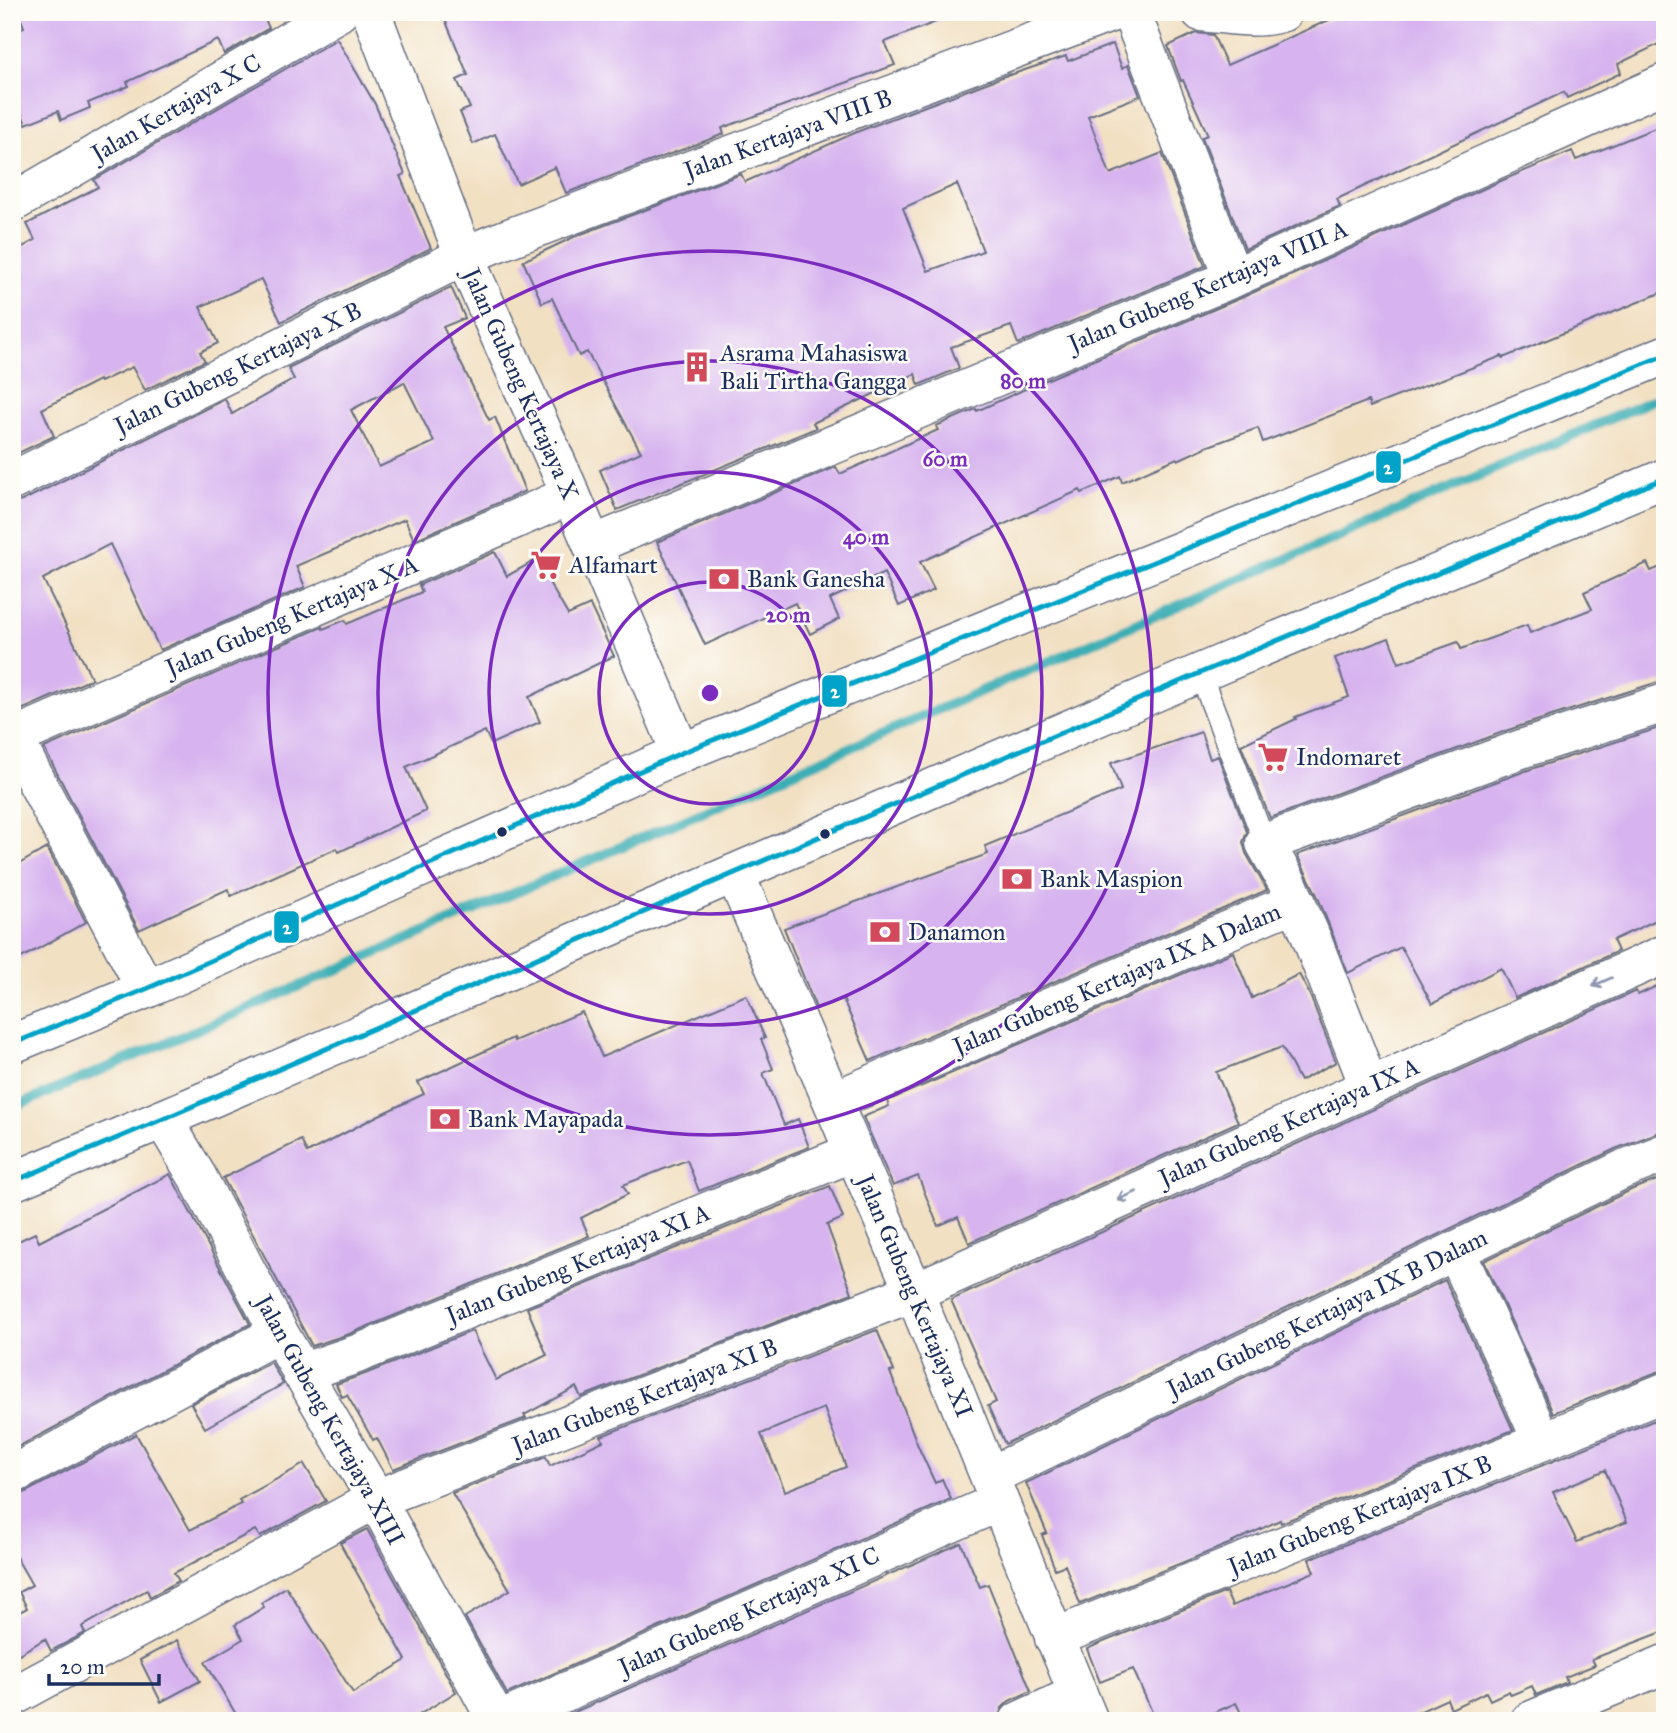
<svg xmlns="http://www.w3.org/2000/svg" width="1677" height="1733" font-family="'IM FELL Great Primer',serif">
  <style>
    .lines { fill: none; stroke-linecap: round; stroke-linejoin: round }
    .stream { stroke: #3caeb5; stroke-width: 10 }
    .building { fill: #d7b4ef; fill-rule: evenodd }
    .lane-casing { stroke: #666d81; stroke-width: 24 }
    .street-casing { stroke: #666d81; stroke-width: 41 }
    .primary-casing { stroke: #666d81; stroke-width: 41 }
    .lane { stroke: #fff; stroke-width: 21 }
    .street { stroke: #fff; stroke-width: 38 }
    .primary { stroke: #fff; stroke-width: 38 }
    .bus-1-casing { stroke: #fdfcf7; stroke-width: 10 }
    .bus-1 { stroke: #01a3c8; stroke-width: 5 }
    .oneway { stroke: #8d97ae }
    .ring { fill: none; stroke: #7b2cbf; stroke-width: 3.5 }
    .bus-dot { fill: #1b2f5e; stroke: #fdfcf7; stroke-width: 2.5 }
    .labels { text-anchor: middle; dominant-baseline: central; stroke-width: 5; stroke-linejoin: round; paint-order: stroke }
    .street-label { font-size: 24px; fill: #1b2f5e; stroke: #fdfcf7 }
    .poi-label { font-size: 24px; fill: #1b2f5e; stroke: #fdfcf7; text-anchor: start }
    .centre { fill: #7b2cbf; stroke: #fdfcf7; stroke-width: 3.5 }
    .ring-label { font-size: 21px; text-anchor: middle; font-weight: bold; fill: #7b2cbf; stroke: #fdfcf7; stroke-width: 5; stroke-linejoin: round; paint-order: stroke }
    .line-badge { stroke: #fdfcf7; stroke-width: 2.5 }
    .badge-label { font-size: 19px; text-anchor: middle; font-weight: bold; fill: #fff }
  </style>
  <rect width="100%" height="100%" fill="#fdfcf7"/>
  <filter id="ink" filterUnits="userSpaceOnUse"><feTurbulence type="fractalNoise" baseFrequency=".0143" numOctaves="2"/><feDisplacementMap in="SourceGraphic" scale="14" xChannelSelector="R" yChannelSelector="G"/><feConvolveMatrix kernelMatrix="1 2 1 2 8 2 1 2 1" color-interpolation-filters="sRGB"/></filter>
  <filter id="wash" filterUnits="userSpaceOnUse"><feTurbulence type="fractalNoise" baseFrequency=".00686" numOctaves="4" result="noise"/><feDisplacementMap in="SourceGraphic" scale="28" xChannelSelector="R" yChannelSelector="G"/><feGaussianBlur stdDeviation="1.57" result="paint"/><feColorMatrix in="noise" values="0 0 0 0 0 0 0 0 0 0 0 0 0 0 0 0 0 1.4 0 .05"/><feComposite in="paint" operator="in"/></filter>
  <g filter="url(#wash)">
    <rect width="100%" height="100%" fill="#f2e0c3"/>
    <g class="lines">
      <!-- stream -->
      <polyline class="stream" points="12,1108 265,1001 1665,395"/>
    </g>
    <g id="blocks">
      <!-- building -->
      <g class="building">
        <polygon points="18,12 279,12 265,19 269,28 224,54 218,40 127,82 129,86 88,103 90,108 61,120 58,111 26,124 12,89 12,32 24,27"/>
        <polygon points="442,12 955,12 956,14 885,42 895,65 722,128 724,134 566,193 555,167 518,184 495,134 473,144 460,112 470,108 457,80 468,75"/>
        <polygon points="1347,12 1665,12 1665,41 1618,64 1621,73 1567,98 1564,92 1337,199 1340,206 1245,249 1202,137 1208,135 1183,80 1181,81 1168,46 1196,33 1213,35 1227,65"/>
        <polygon points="337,39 375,104 405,174 400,176 431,248 281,322 261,279 200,307 218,343 200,352 205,361 145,390 132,367 100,382 99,380 42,409 54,436 12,456 12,253 35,240 27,224 98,187 94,180"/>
        <path d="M1113,44L1122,68L1128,65L1140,96L1088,116L1110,174L1162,153L1205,266L1018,344L1011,326L951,347L959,368L919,385L915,374L813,423L816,428L617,510L600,470L641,452L587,352L579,356L552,298L542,303L523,261L576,236L741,174L745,182L859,131L1010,74V75L1066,56L1068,61ZM957,184L983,251L928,271L903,208Z"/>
        <polygon points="1665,124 1665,291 1503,358 1502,356 1370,407 1368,401 1263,442 1258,428 1206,447 1178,460 1177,458 1122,482 1120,476 1082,493 1080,490 920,562 934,590 899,606 884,573 830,599 839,619 810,634 795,603 705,645 657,542 836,467 840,474 938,430 936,426 976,409 977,411 1034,385 1241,298 1503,180 1572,151 1576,160"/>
        <path d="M451,287L465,318L443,327L489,420L495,417L525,491L414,540L405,519L296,566L305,587L160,650L110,544L43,579L92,679L19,711L12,697V503L22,501L225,399L232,414L294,379L288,368ZM404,382L434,442L379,467L351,410Z"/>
        <polygon points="495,552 507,576 536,560 568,615 590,605 614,656 529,697 540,722 491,744 485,731 406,767 426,811 339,852 337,848 231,896 228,889 139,930 44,748 322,627 323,629 345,620 347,624 422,592 419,585"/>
        <polygon points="1647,563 1651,571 1665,565 1665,682 1658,682 1514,728 1270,818 1241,745 1296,719 1295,717 1349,697 1335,658 1389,638 1399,663 1458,642 1461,649 1527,625 1530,633 1592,609 1584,592"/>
        <polygon points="1665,726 1665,916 1613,940 1618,951 1515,998 1501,968 1432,1004 1401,947 1348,973 1317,895 1297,855 1528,770"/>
        <polygon points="1201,732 1210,759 1218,756 1247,832 1243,842 1246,853 1267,890 870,1061 843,999 816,1008 784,928 988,854 985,846 1121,790 1111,763"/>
        <polygon points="47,848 86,922 12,963 12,868"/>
        <polygon points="1233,952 1252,998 1299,974 1309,993 1336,1062 1300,1081 1282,1047 1216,1072 1238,1122 969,1243 958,1217 938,1226 918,1176 893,1186 863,1117 889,1106 887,1101"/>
        <polygon points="1665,982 1665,1132 1657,1133 1615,1149 1005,1444 988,1406 996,1402 951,1300 1636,991 1638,995"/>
        <polygon points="746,995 765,1038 761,1039 773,1069 763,1073 784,1125 798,1119 809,1147 699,1191 687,1160 623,1185 628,1194 581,1218 589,1236 349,1334 312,1346 223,1178 301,1140 307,1153 377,1116 424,1094 418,1082 513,1038 514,1041 582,1012 602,1057"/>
        <polygon points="170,1174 250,1324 12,1450 12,1244 35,1233 39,1242"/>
        <polygon points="1665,1177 1665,1371 1657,1372 1553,1413 1484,1261 1633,1189"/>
        <polygon points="830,1186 843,1218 827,1225 852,1293 581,1397 576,1387 524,1415 526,1418 393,1469 377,1438 373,1440 347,1395 342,1397 336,1384 365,1374 472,1331 496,1380 547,1355 527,1308"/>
        <polygon points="1445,1280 1513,1430 1281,1523 1280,1520 1231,1543 1080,1604 1065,1565 1055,1569 1042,1535 1047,1533 1026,1483"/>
        <path d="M877,1330L894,1371L890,1372L918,1446L935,1483L942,1479L951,1499L507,1694L465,1617L510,1590L452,1493L546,1457L550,1466L603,1441L601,1436ZM824,1408L846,1467L785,1491L761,1434Z"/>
        <polygon points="271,1362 283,1384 205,1428 191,1404"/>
        <path d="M1665,1416V1631L1592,1659L1595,1665L1565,1677L1567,1682L1536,1695L1532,1686L1511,1695L1509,1691L1490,1700L1486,1692L1451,1709L1447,1699L1399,1721H1245L1236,1703L1195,1721H1156L1133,1669L1100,1682L1087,1649L1096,1645L1226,1592L1232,1606L1314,1572L1309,1559ZM1605,1470L1627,1522L1577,1542L1553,1492Z"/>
        <polygon points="136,1434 190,1530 241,1504 239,1500 304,1464 326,1501 260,1537 255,1530 174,1573 179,1581 150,1597 147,1590 82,1627 85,1633 51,1651 45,1639 12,1658 12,1616 27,1608 19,1592 32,1585 12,1550 12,1497 22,1494"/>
        <polygon points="367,1529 456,1692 409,1721 240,1721 205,1662 243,1639 235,1625 264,1607 261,1603 286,1587 353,1693 406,1660 340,1543"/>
        <polygon points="961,1543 980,1587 988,1584 1031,1691 1009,1701 1002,1708 998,1718 990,1721 554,1721"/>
        <polygon points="177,1640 200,1681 161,1702 140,1660"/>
      </g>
    </g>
  </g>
  <g filter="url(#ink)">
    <use href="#blocks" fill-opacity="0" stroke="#666d81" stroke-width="2"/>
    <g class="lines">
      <!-- lane casing -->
      <g class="lane-casing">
        <polyline id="lane" points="1200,673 1265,843"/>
      </g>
      <!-- street casing -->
      <g class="street-casing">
        <g id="street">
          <polyline points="371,12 464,256 571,495 681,753"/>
          <polyline points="1131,12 1233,278"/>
          <path d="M1201,12C1227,14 1258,21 1283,12"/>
          <polyline points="12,203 339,12"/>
          <polyline points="12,481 464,256 493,244 1113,12"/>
          <polyline points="593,545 1233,278 1665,83"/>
          <polyline points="12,735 146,989"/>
          <polyline points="12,738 571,495"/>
          <polyline points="735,874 914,1292 1089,1721"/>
          <polyline points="1369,1086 1309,932 1288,884 1265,843 1521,749 1665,703"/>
          <polyline points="833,1101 1271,912 1297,903"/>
          <polyline points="163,1119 198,1178 279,1333 376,1499 497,1721"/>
          <polyline points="1456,1251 1542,1441"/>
          <polyline points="301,1373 357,1354 854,1152"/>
          <polyline points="12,1475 279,1333"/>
          <polyline points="990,1476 1624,1169 1665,1153"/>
          <polyline points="1054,1638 1665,1392"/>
          <polyline points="12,1697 376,1499 914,1292 1665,954"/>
          <polyline points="499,1721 999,1502"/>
          <polyline points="1019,1721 1078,1694"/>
          <polyline points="1530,1721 1665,1664"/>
        </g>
      </g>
      <!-- primary casing -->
      <g class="primary-casing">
        <g id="primary">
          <polyline points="12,1044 146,989 681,753 1665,355"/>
          <polyline points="12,1182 163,1119 1200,673 1665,478"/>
        </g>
      </g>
      <!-- lane -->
      <use href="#lane" class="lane"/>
      <!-- street -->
      <use href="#street" class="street"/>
      <!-- primary -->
      <use href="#primary" class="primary"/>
      <!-- bus-1 casing -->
      <g class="bus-1-casing">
        <g id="bus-1">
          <polyline points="12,1044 146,989 681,753 1665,355"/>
          <polyline points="12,1182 163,1119 1200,673 1665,478"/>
        </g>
      </g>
      <!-- bus-1 -->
      <use href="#bus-1" class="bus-1"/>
    </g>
    <!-- one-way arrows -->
    <defs><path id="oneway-shaft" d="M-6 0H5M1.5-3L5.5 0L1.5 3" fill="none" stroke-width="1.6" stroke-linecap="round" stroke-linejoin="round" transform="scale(1.75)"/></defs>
    <g class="oneway">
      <use href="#oneway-shaft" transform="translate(1602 982) rotate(156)"/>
      <use href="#oneway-shaft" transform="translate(1127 1196) rotate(156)"/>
    </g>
  </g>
  <!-- distance rings -->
  <g class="ring">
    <circle cx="710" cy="693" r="111"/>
    <circle cx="710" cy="693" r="221"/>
    <circle cx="710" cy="693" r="332"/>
    <circle cx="710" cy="693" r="442"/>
  </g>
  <!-- icons -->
  <defs>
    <g id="building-bare" transform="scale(2.415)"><path d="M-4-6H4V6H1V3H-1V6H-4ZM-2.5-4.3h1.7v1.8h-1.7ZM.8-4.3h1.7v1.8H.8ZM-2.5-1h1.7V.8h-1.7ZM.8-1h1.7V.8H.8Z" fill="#d1495b" stroke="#fdfcf7" stroke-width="2.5" paint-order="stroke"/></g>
    <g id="supermarket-bare" transform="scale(2.415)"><path d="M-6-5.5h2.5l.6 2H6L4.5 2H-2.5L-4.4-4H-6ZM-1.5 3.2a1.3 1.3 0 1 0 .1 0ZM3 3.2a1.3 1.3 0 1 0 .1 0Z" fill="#d1495b" stroke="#fdfcf7" stroke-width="2.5" paint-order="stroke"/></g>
    <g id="bank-bare" transform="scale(2.415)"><path d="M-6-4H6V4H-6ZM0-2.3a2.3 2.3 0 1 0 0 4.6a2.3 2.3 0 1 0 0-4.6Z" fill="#d1495b" stroke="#fdfcf7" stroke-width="2.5" paint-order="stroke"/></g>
  </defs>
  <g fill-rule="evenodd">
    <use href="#building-bare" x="697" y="367"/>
    <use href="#supermarket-bare" x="546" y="565"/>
    <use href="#bank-bare" x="724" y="579"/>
    <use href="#supermarket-bare" x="1273" y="757"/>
    <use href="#bank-bare" x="1017" y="879"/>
    <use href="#bank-bare" x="885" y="932"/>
    <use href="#bank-bare" x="445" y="1119"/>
  </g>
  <!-- markers -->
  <g class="bus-dot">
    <circle cx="502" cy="832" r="6"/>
    <circle cx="825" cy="834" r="6"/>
  </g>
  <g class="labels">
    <!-- street labels -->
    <g class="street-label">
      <text transform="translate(176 108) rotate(-30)">Jalan Kertajaya X C</text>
      <text transform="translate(788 134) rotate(-20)">Jalan Kertajaya VIII B</text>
      <text transform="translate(1208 286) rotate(-23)">Jalan Gubeng Kertajaya VIII A</text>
      <text transform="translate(238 368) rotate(-26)">Jalan Gubeng Kertajaya X B</text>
      <text transform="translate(521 384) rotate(66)">Jalan Gubeng Kertajaya X</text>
      <text transform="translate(292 616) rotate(-23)">Jalan Gubeng Kertajaya X A</text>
      <text transform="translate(1117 979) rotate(-23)">Jalan Gubeng Kertajaya IX A Dalam</text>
      <text transform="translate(1289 1122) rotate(-24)">Jalan Gubeng Kertajaya IX A</text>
      <text transform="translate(578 1264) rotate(-22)">Jalan Gubeng Kertajaya XI A</text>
      <text transform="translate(915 1296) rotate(67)">Jalan Gubeng Kertajaya XI</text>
      <text transform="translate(1327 1313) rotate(-26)">Jalan Gubeng Kertajaya IX B Dalam</text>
      <text transform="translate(645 1396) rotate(-21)">Jalan Gubeng Kertajaya XI B</text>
      <text transform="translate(330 1420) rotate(61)">Jalan Gubeng Kertajaya XIII</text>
      <text transform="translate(1360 1515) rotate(-22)">Jalan Gubeng Kertajaya IX B</text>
      <text transform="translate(749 1611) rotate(-24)">Jalan Gubeng Kertajaya XI C</text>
    </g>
    <!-- poi labels -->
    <g class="poi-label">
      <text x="720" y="353">Asrama Mahasiswa<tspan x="720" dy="28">Bali Tirtha Gangga</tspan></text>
      <text x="569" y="565">Alfamart</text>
      <text x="747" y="579">Bank Ganesha</text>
      <text x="1296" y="757">Indomaret</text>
      <text x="1040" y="879">Bank Maspion</text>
      <text x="908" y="932">Danamon</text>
      <text x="468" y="1119">Bank Mayapada</text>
    </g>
  </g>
  <circle cx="710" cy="693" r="10" class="centre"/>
  <g class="ring-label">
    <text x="1023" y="388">80 m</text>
    <text x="945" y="466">60 m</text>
    <text x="866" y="544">40 m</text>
    <text x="788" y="622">20 m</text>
  </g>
  <g class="line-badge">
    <rect x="1375" y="450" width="27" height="34" rx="7" fill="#01a3c8"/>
    <rect x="821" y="674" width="27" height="34" rx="7" fill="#01a3c8"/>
    <rect x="273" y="910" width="27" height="34" rx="7" fill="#01a3c8"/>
  </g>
  <g class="badge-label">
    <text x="1388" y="474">2</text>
    <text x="835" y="698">2</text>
    <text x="287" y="934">2</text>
  </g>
  <!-- margin -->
  <rect width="1677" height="1733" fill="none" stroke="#fdfcf7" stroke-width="42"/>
  <!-- scale -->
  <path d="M49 1674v10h110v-10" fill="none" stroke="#1b2f5e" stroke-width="3.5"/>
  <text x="60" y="1674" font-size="21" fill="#1b2f5e" stroke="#fdfcf7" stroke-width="5" paint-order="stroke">20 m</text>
</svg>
